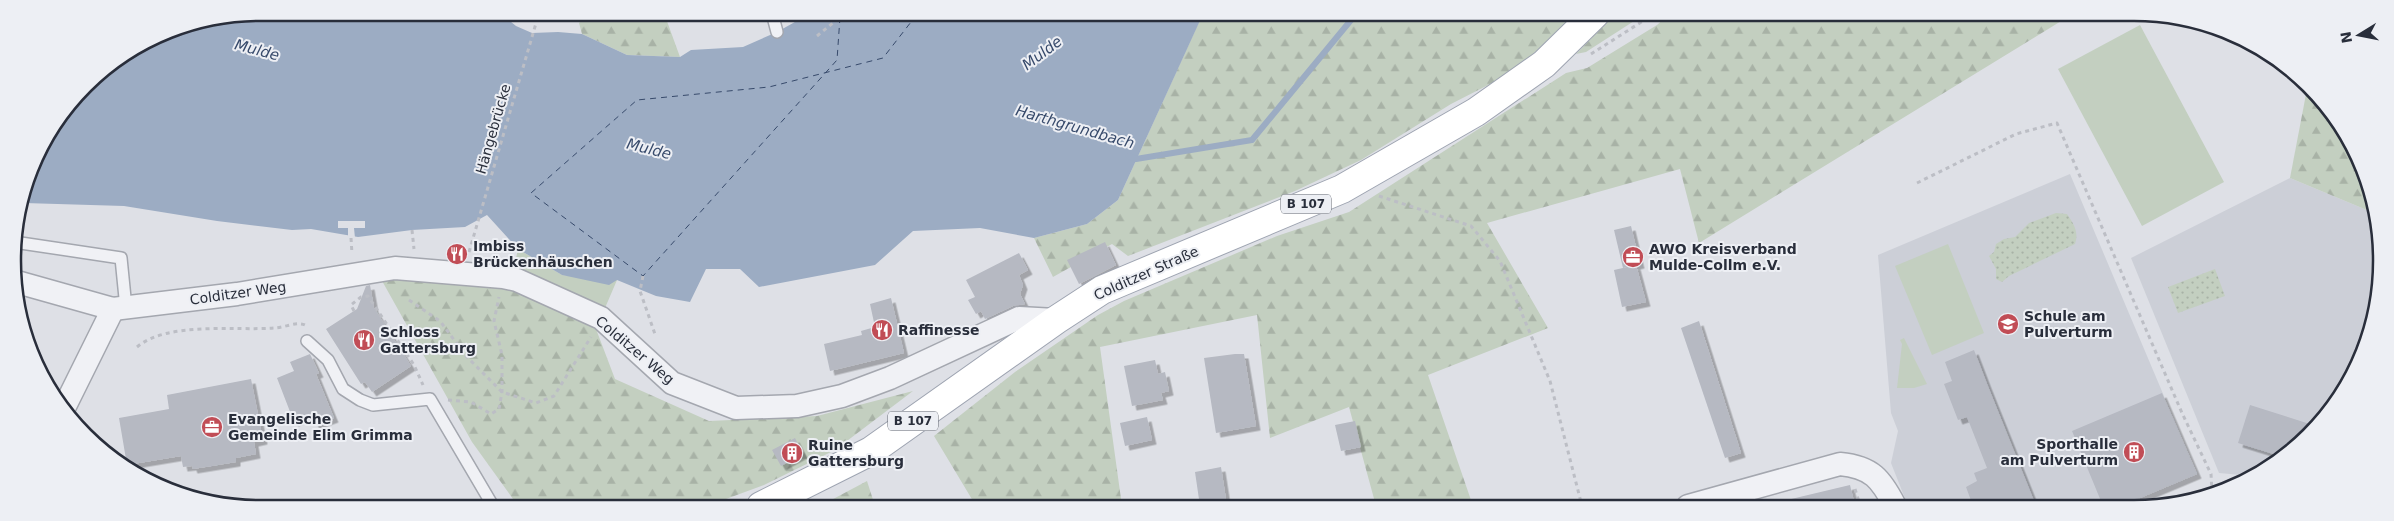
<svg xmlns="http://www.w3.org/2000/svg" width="2394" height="521" font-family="'DejaVu Sans',sans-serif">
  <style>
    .built { fill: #cccfd7 }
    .grass { fill: #c3cfc0 }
    .forest { fill: url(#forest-firs) }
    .park { fill: url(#park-dots) }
    .water { fill: #9cacc3 }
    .pier { fill: #dee0e6 }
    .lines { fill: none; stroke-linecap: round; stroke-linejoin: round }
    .stream { stroke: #9cacc3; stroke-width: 6 }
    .ferry { stroke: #374a6b; stroke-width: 1; stroke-dasharray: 6 5; stroke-linecap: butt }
    .building { fill: #b6b9c2; filter: url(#shadow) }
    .service-casing { stroke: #a4a7af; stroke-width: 14 }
    .minor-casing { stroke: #a4a7af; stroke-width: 25 }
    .primary-casing { stroke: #9ea4b1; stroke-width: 30 }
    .path { stroke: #bcbec5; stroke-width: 3; stroke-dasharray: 4 4; stroke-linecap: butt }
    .service { stroke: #f0f1f5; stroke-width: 11 }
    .minor { stroke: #f0f1f5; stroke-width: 22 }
    .primary { stroke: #fff; stroke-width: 28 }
    .labels { text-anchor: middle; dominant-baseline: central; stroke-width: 4; stroke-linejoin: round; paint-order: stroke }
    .shield { fill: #edeff4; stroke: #646872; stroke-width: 1 }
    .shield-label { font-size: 12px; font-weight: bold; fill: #292e3b }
    .street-label { font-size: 14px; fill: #292e3b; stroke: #edeff4 }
    .poi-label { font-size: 14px; font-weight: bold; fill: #292e3b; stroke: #edeff4; text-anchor: start }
    .water-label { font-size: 15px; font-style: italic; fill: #374a6b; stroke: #edeff4 }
    .rim { fill: none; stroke: #292e3b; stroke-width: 2.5 }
  </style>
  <defs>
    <pattern id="forest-firs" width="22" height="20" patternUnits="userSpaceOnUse" patternTransform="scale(1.25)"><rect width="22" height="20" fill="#c3cfc0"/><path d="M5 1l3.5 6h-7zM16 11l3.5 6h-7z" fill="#a8b2a6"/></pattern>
    <pattern id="park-dots" width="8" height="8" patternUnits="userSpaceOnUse" patternTransform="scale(1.25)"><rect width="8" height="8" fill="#c3cfc0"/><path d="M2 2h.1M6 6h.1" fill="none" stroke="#a8b2a6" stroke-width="1.8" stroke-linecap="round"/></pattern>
    <filter id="shadow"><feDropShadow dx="4.5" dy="4.5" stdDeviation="0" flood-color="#0004"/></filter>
  </defs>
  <rect width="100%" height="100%" fill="#dee0e6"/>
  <!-- built -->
  <g class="built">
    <polygon points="2070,174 2197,474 2121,506 1908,506 1891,463 1898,431 1891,413 1878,255"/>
    <polygon points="2290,178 2374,213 2379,293 2356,370 2309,436 2252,476 2219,473 2131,258"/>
  </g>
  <!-- grass -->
  <g class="grass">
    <polygon points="2140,25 2224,182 2142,226 2058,69"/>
    <polygon points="1948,244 1984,333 1932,355 1895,266"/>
    <polygon points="518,249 562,275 617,280 596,329 510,287"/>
    <polygon points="1904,338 1927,384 1914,388 1897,388 1902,344 1900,340"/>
  </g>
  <!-- forest -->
  <g class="forest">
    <polygon points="589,13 664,13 680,57 627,55 582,34 579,23"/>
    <polygon points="1217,14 1575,14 1531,56 1496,81 1451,104 1361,160 1295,191 1128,256 1112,244 1053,277 1034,238 1087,224 1118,200 1199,22"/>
    <polygon points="1615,14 1645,14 1586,52 1576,54"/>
    <polygon points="1669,14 2071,15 1699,243 1680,169 1487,223 1548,328 1428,375 1473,506 1376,506 1349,407 1270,438 1257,315 1100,347 1122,506 976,506 934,436 1015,372 1098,315 1124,301 1277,236 1349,212 1566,73 1587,68 1657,25"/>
    <polygon points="2307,89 2330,110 2373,197 2374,213 2290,178"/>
    <polygon points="381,279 510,287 596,329 615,379 709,421 817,416 913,391 835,450 764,485 707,506 518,506 472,442"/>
    <polygon points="867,481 875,506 820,506"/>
  </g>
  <!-- park -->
  <g class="park">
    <path d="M2056,213L2067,214C2074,224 2079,232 2075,244L2009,276L2002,282L1996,279V269L1989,256L1994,252L1996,244L2004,239L2015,237L2029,223Z"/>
    <polygon points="2215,269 2225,296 2178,313 2168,287"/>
  </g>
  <!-- water -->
  <polygon class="water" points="260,13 500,13 516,26 532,33 558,32 582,34 627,55 680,57 691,50 743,47 777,32 811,13 1203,14 1118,200 1087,224 1034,238 980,228 913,231 875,265 759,287 740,269 706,269 690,302 656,296 617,280 609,285 562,275 518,249 487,215 465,227 412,230 358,237 311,229 292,230 217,221 124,206 24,203 38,151 97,74 166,31"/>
  <!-- pier -->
  <polygon class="pier" points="338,221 365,221 365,228 354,228 355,238 348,238 348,228 338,228"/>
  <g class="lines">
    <!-- stream -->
    <polyline class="stream" points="1129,156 1136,159 1252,140 1356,14"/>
    <!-- ferry -->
    <polyline class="ferry" points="840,17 837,60 643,276 531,193 637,100 769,87 883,58 918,13"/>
  </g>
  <!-- building -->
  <g class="building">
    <polygon points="1631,226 1640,264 1623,268 1614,230"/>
    <polygon points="1105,242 1116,265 1079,284 1067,260"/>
    <polygon points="1019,253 1028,270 1019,275 1023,285 1020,294 1025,304 1013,306 985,319 981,311 976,314 968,300 975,297 966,280"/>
    <polygon points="1636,265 1646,302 1622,307 1614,270"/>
    <polygon points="370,285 374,308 411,366 372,392 365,382 361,384 326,329 357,309 366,286"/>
    <polygon points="891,298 904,353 830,371 824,344 862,335 861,331 875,327 870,304"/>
    <polygon points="1699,321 1741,453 1725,458 1681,328"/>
    <polygon points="1974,350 1987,384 2036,506 1973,506 1966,487 1977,481 1974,473 1987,468 1967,417 1958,420 1944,384 1952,381 1945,362"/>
    <polygon points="310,354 319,373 316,374 334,418 315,425 311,415 294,422 277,378 294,371 290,362"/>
    <polygon points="1235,354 1244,354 1256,426 1216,433 1204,358"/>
    <polygon points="1155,360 1158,374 1165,372 1169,391 1161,393 1163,400 1132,406 1124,366"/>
    <polygon points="251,379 263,440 254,442 256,454 236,458 236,462 193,469 192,466 183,467 181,456 127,465 119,418 169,409 167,395"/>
    <polygon points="2162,393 2197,474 2121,506 2103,506 2072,431"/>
    <polygon points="2250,405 2316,426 2309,436 2280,456 2238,443"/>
    <polygon points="1147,417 1152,440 1125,446 1120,423"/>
    <polygon points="1355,421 1361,447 1341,451 1335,425"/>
    <polygon points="795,438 803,454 781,466 772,450"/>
    <polygon points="1221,467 1227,506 1200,506 1195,472"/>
    <polygon points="1850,485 1855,506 1788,506 1787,500"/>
  </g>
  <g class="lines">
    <!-- service casing -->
    <g class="service-casing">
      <g id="service">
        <polyline points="772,13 777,32"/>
        <polyline points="14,242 121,258 126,308"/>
        <polyline points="307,341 328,360 343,389 360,400 373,405 430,399 493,506"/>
      </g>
    </g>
    <!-- minor casing -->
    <g class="minor-casing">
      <g id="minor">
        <polyline points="17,282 113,309 237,294 395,268 503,277 517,280 601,318 672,383 736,408 797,406 842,396 890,378 1019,318 1056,320"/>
        <polyline points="63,410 113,309"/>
        <path d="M1688,506L1840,464C1872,467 1881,479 1895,506"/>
      </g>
    </g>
    <!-- primary casing -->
    <g class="primary-casing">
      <polyline id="primary" points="761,506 871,451 1056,320 1102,290 1342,189 1476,112 1544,64 1595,14"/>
    </g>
    <!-- path -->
    <g class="path">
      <polyline points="817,36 845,13"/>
      <polyline points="1591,54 1654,14"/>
      <polyline points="1917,183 2016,134 2057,123 2182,413 2211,474 2212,492"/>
      <polyline points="1379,196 1471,226 1500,261 1550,381 1582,506"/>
      <polyline points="412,230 414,249"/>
      <polyline points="351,238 352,254"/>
      <polyline points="469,252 539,13"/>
      <polyline points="643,276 640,291 656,337"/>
      <polyline points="409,300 440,321 467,357 502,392 536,403 554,396 591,337"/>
      <polyline points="354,311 351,305 361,297 368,296 414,365 423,385"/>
      <path d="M137,347C168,321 236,331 274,328C284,328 296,321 305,325"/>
      <polyline points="448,400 471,402 491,414 499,409 502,392 502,355 494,321 499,297"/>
      <polyline points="1855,489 1860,505"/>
      <polyline points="1856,506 1868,505"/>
      <polyline points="2153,506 2184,501"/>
    </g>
    <!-- service -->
    <use href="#service" class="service"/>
    <!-- minor -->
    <use href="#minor" class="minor"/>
    <!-- primary -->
    <use href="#primary" class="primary"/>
  </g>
  <!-- icons -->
  <defs>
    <g id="restaurant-disc" transform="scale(1.125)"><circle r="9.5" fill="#c14d56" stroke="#edeff4"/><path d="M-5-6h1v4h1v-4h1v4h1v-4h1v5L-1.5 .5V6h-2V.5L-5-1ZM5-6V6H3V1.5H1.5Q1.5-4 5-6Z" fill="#fff"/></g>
    <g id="office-disc" transform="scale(1.125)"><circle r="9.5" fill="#c14d56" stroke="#edeff4"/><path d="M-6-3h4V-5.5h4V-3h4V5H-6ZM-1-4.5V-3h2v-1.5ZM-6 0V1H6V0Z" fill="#fff"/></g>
    <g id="school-disc" transform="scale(1.125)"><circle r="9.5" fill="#c14d56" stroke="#edeff4"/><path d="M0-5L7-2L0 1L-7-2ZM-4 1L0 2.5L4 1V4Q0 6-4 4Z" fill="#fff"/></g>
    <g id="building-disc" transform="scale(1.125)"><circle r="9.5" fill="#c14d56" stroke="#edeff4"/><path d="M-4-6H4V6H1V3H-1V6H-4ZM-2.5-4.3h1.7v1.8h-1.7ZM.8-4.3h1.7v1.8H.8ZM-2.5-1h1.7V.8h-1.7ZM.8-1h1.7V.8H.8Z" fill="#fff"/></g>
  </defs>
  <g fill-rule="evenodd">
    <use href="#restaurant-disc" x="457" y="254"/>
    <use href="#office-disc" x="1633" y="257"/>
    <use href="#school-disc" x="2008" y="324"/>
    <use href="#restaurant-disc" x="882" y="330"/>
    <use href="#restaurant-disc" x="364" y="340"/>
    <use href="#office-disc" x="212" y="427"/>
    <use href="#building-disc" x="2134" y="452"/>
    <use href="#building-disc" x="792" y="453"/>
  </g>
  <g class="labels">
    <!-- shield labels -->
    <g class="shield">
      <rect x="1281" y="194.5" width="50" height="19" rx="4"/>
      <rect x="888" y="411.5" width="50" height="19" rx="4"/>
    </g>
    <g class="shield-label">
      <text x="1306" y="204">B 107</text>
      <text x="913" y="421">B 107</text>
    </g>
    <!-- street labels -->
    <g class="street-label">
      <text transform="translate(493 129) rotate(-74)">Hängebrücke</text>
      <text transform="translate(1146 273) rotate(-24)">Colditzer Straße</text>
      <text transform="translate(238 293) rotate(-8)">Colditzer Weg</text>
      <text transform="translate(635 350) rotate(40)">Colditzer Weg</text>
    </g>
    <!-- poi labels -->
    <g class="poi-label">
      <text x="473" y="246">Imbiss<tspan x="473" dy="16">Brückenhäuschen</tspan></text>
      <text x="1649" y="249">AWO Kreisverband<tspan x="1649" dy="16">Mulde-Collm e.V.</tspan></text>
      <text x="2024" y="316">Schule am<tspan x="2024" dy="16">Pulverturm</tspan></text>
      <text x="898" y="330">Raffinesse</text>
      <text x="380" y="332">Schloss<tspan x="380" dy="16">Gattersburg</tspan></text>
      <text x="228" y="419">Evangelische<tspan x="228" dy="16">Gemeinde Elim Grimma</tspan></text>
      <text x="2118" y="444" text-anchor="end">Sporthalle<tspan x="2118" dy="16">am Pulverturm</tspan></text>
      <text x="808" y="445">Ruine<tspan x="808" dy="16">Gattersburg</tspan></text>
    </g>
    <!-- water labels -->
    <g class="water-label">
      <text transform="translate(257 50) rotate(15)">Mulde</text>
      <text transform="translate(1042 53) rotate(-37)">Mulde</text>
      <text transform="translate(1075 127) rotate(16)">Harthgrundbach</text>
      <text transform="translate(649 149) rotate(14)">Mulde</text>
    </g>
  </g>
  <!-- crop -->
  <path d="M0 0H2394V521H0ZM260 21H2134A239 239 0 0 1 2373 260V261A239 239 0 0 1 2134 500H260A239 239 0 0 1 21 261V260A239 239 0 0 1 260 21Z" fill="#edeff4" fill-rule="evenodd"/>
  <path class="rim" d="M260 21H2134A239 239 0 0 1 2373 260V261A239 239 0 0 1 2134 500H260A239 239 0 0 1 21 261V260A239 239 0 0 1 260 21Z"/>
  <!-- north arrow -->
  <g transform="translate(2359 35) rotate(260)" stroke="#edeff4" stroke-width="4" paint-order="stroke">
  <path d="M0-4L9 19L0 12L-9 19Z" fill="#292e3b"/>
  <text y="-8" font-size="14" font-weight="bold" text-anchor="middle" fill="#292e3b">N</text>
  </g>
</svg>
